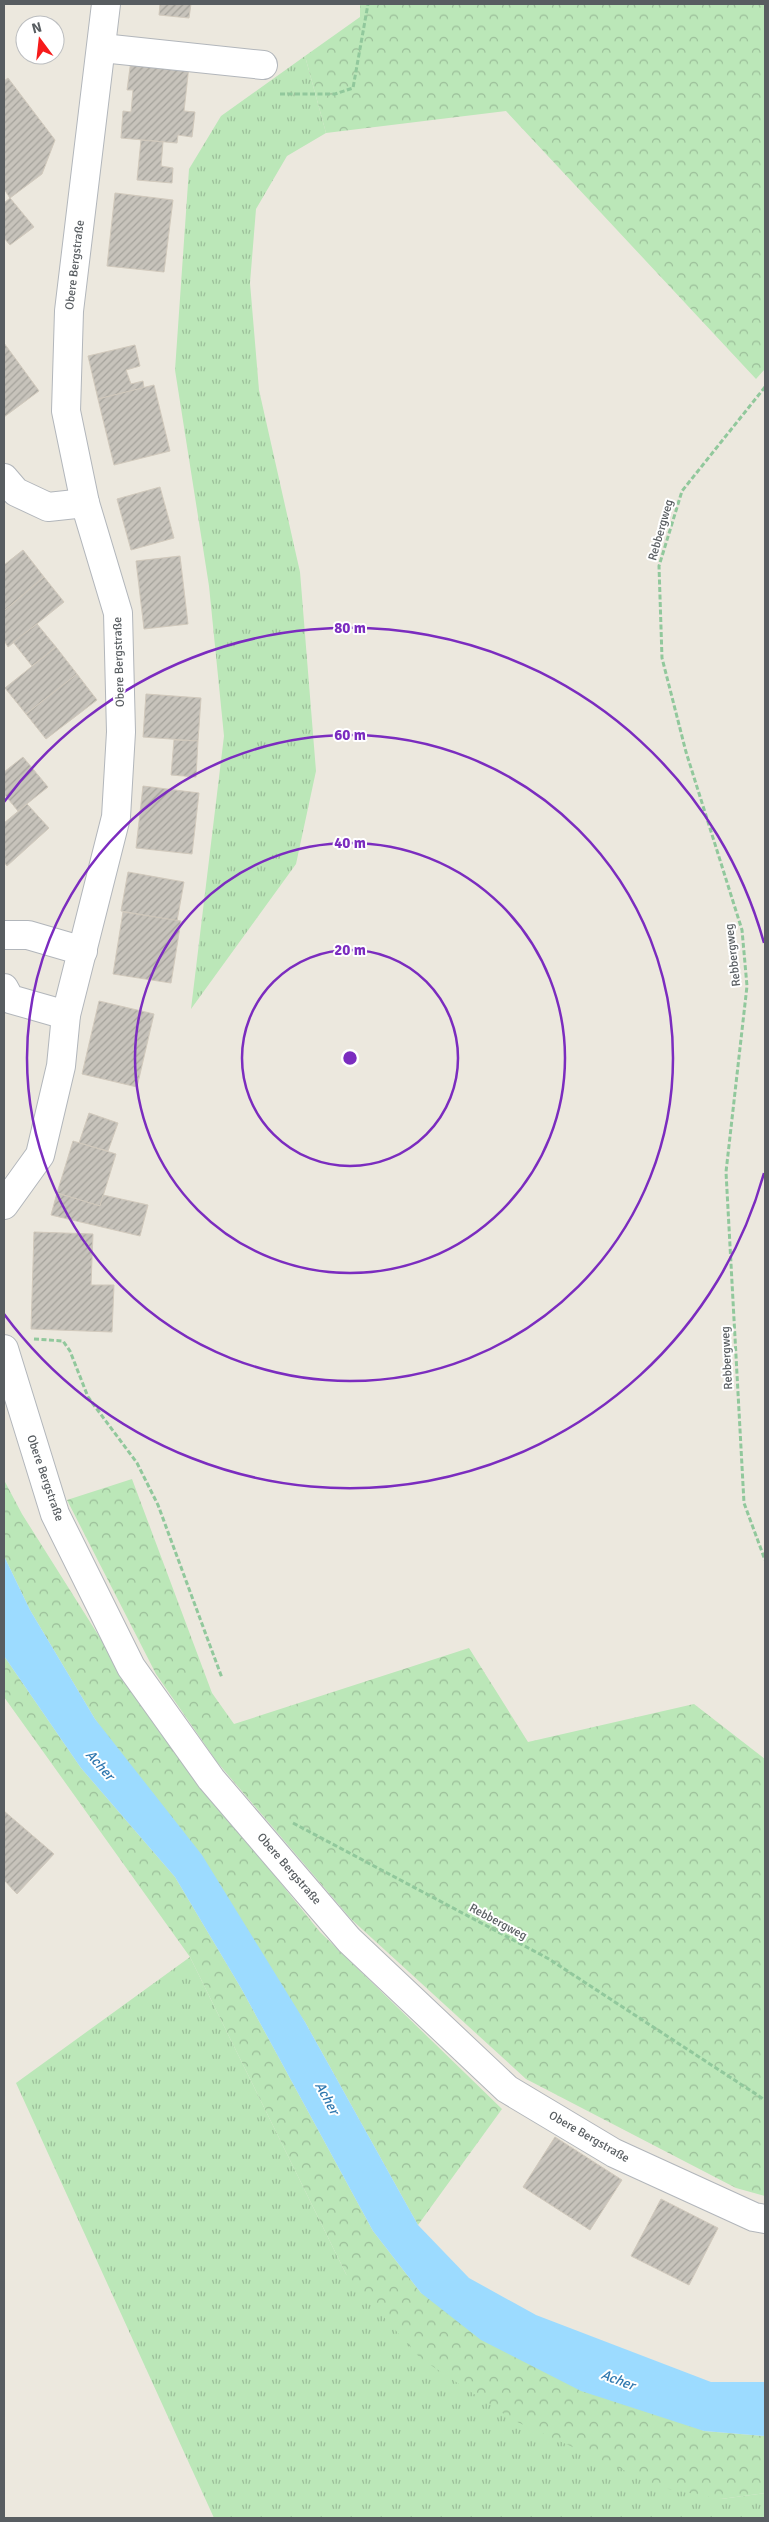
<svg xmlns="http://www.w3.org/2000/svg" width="769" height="2522" font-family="Signika,sans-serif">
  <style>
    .grass { fill: url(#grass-tufts) }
    .forest { fill: url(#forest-crowns) }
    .water { fill: #9cdbff }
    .building { fill: url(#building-hatch); stroke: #d1c9bc }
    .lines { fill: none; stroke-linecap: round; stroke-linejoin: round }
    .street-casing { stroke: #b2b6bb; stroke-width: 30 }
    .path { stroke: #91c89c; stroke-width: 3; stroke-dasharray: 5 2.5; stroke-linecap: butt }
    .street { stroke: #fff; stroke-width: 28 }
    .ring { fill: none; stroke: #7b2cbf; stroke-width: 2.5 }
    .labels { text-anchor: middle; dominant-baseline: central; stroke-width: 4; stroke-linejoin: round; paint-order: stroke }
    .street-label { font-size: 12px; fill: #585d61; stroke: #fff }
    .water-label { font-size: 14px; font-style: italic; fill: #3078af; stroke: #fff }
    .centre { fill: #7b2cbf; stroke: #fff; stroke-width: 2.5 }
    .ring-label { font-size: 15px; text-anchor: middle; font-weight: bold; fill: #7b2cbf; stroke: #fff; stroke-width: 4; stroke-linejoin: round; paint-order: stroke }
  </style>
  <defs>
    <pattern id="grass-tufts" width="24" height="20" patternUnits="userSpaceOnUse" patternTransform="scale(1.25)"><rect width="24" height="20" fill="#bbe7b8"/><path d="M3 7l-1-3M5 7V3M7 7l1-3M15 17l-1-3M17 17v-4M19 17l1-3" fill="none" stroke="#9bbe99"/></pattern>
    <pattern id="forest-crowns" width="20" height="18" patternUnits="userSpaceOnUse" patternTransform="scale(1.25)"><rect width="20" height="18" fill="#bbe7b8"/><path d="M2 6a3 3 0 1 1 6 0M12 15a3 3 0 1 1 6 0" fill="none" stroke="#9bbe99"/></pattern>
    <pattern id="building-hatch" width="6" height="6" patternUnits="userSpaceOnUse" patternTransform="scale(1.25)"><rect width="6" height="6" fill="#c7c3bb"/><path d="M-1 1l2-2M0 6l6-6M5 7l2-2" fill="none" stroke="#a4a29b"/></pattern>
  </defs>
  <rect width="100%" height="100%" fill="#ece8de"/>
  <!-- grass -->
  <g class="grass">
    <polygon points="305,56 326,133 287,156 256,209 250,283 259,390 300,572 316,771 296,864 191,1009 224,736 209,586 175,370 189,169 221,116"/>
    <polygon points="190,1957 346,2274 721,2499 765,2493 765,2518 214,2518 16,2083"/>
  </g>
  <!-- forest -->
  <g class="forest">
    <polygon points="360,4 765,4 765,369 756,379 506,111 326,133 305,56 360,17"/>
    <polygon points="132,1479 212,1693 234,1724 469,1648 528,1742 694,1704 765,1759 765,2196 736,2188 526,2079 351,1919 217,1762 156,1674 67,1500"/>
    <polygon points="4,1480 22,1514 160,1733 320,1932 502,2109 418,2225 305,2022 95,1719 30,1610 4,1556"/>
    <polygon points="4,1656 81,1768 175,1877 241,1988 373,2231 421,2293 704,2431 765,2436 765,2493 721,2499 663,2488 513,2420 420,2358 346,2274 190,1957 4,1697"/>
  </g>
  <!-- water -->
  <polygon class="water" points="4,1556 30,1610 95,1719 202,1855 305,2022 418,2225 469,2278 536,2315 711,2382 765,2382 765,2436 704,2431 581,2391 481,2340 421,2293 373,2231 241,1988 175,1877 81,1768 4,1656"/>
  <!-- building -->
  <g class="building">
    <polygon points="160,4 191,4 189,18 159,15"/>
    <polygon points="131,60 189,66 184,111 195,112 192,137 178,135 177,143 121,138 123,111 131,112 133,90 127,90"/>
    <polygon points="8,78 55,140 42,174 10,198 4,189 4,81"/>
    <polygon points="141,140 163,142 161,166 173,168 172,183 137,180"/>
    <polygon points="115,193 173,200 164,272 107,266"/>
    <polygon points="10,198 34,227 10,245 4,238 4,203"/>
    <polygon points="4,343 39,391 4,417"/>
    <polygon points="135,345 140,366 126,370 131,384 143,381 144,388 98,399 88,356"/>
    <polygon points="154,385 170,451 114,465 98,399"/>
    <polygon points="160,487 174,538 131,550 117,499"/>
    <polygon points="23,550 44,577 4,611 4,565"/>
    <polygon points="180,556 188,624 144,629 136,561"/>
    <polygon points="44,577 64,602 8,647 4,640 4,611"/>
    <polygon points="37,624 56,647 32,666 13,642"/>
    <polygon points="56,647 77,674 26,714 5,688"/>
    <polygon points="77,674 97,700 46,739 26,714"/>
    <polygon points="146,694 201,698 198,741 143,737"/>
    <polygon points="174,740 198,741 196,777 171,775"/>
    <polygon points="23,757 48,787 18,811 4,794 4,772"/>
    <polygon points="143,786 199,793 192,854 136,848"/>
    <polygon points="27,804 49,828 7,866 4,862 4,823"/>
    <polygon points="128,872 184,882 177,921 121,911"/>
    <polygon points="123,912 181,921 171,983 113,974"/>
    <polygon points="99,1001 154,1014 137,1087 82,1074"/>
    <polygon points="89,1113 118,1123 108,1151 79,1143"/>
    <polygon points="73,1141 116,1154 100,1206 57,1193"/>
    <polygon points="57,1193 100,1206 103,1195 148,1205 140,1236 51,1215"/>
    <polygon points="34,1232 93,1234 91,1285 114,1285 112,1332 31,1329"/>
    <polygon points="4,1811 54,1854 17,1894 4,1880"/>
    <polygon points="555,2137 622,2180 590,2230 523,2187"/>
    <polygon points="661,2199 718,2228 689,2285 631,2256"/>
  </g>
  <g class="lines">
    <!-- street casing -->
    <g class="street-casing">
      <g id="street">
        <polyline points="102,48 263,65"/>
        <polyline points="4,478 16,492 48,507 85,503"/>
        <polyline points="4,935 28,935 83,951"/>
        <polyline points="4,988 10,999 66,1015"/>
        <polyline points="4,1205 40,1155 61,1066 66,1015 116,817 121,732 118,613 85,503 66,411 69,311 106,4"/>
        <polyline points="4,1349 55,1514 131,1667 211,1779 349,1940 507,2089 614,2153 754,2217 765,2219"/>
      </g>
    </g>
    <!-- path -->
    <g class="path">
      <polyline points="280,94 335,94 353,88 368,4"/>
      <polyline points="765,387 682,491 659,566 662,658 686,752 742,930 747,986 726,1172 744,1503 765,1560"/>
      <polyline points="34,1339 63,1341 70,1351 88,1397 137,1463 158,1505 222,1678"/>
      <polyline points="293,1823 549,1959 765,2100"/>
    </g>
    <!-- street -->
    <use href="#street" class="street"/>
  </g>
  <!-- distance rings -->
  <g class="ring">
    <circle cx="350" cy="1058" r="108"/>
    <circle cx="350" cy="1058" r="215"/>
    <circle cx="350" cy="1058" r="323"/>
    <path d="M764 1173A430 430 0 0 1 4 1314M4 802A430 430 0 0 1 764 943"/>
  </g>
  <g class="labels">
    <!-- street labels -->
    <g class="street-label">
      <text transform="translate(75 265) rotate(-83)">Obere Bergstraße</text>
      <text transform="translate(661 530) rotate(-74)">Rebbergweg</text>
      <text transform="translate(119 662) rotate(-92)">Obere Bergstraße</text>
      <text transform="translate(733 955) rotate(-97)">Rebbergweg</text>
      <text transform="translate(727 1358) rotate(-93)">Rebbergweg</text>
      <text transform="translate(45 1478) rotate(71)">Obere Bergstraße</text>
      <text transform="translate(289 1869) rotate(49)">Obere Bergstraße</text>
      <text transform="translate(498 1922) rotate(28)">Rebbergweg</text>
      <text transform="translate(589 2137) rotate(30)">Obere Bergstraße</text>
    </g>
    <!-- water labels -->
    <g class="water-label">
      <text transform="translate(100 1765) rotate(48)">Acher</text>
      <text transform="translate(327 2098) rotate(61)">Acher</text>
      <text transform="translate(618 2380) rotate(21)">Acher</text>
    </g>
  </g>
  <circle cx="350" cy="1058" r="8" class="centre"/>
  <g class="ring-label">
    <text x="350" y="633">80 m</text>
    <text x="350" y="740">60 m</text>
    <text x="350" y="848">40 m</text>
    <text x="350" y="955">20 m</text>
  </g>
  <!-- border -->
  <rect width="769" height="2522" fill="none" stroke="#585d61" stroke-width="10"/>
  <!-- north arrow -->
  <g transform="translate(40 40) rotate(345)"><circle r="24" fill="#ffffff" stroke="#bcbec0"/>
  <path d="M0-4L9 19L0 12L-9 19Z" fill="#f61b1b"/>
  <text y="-8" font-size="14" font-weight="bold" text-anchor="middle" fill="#585d61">N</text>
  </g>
</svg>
